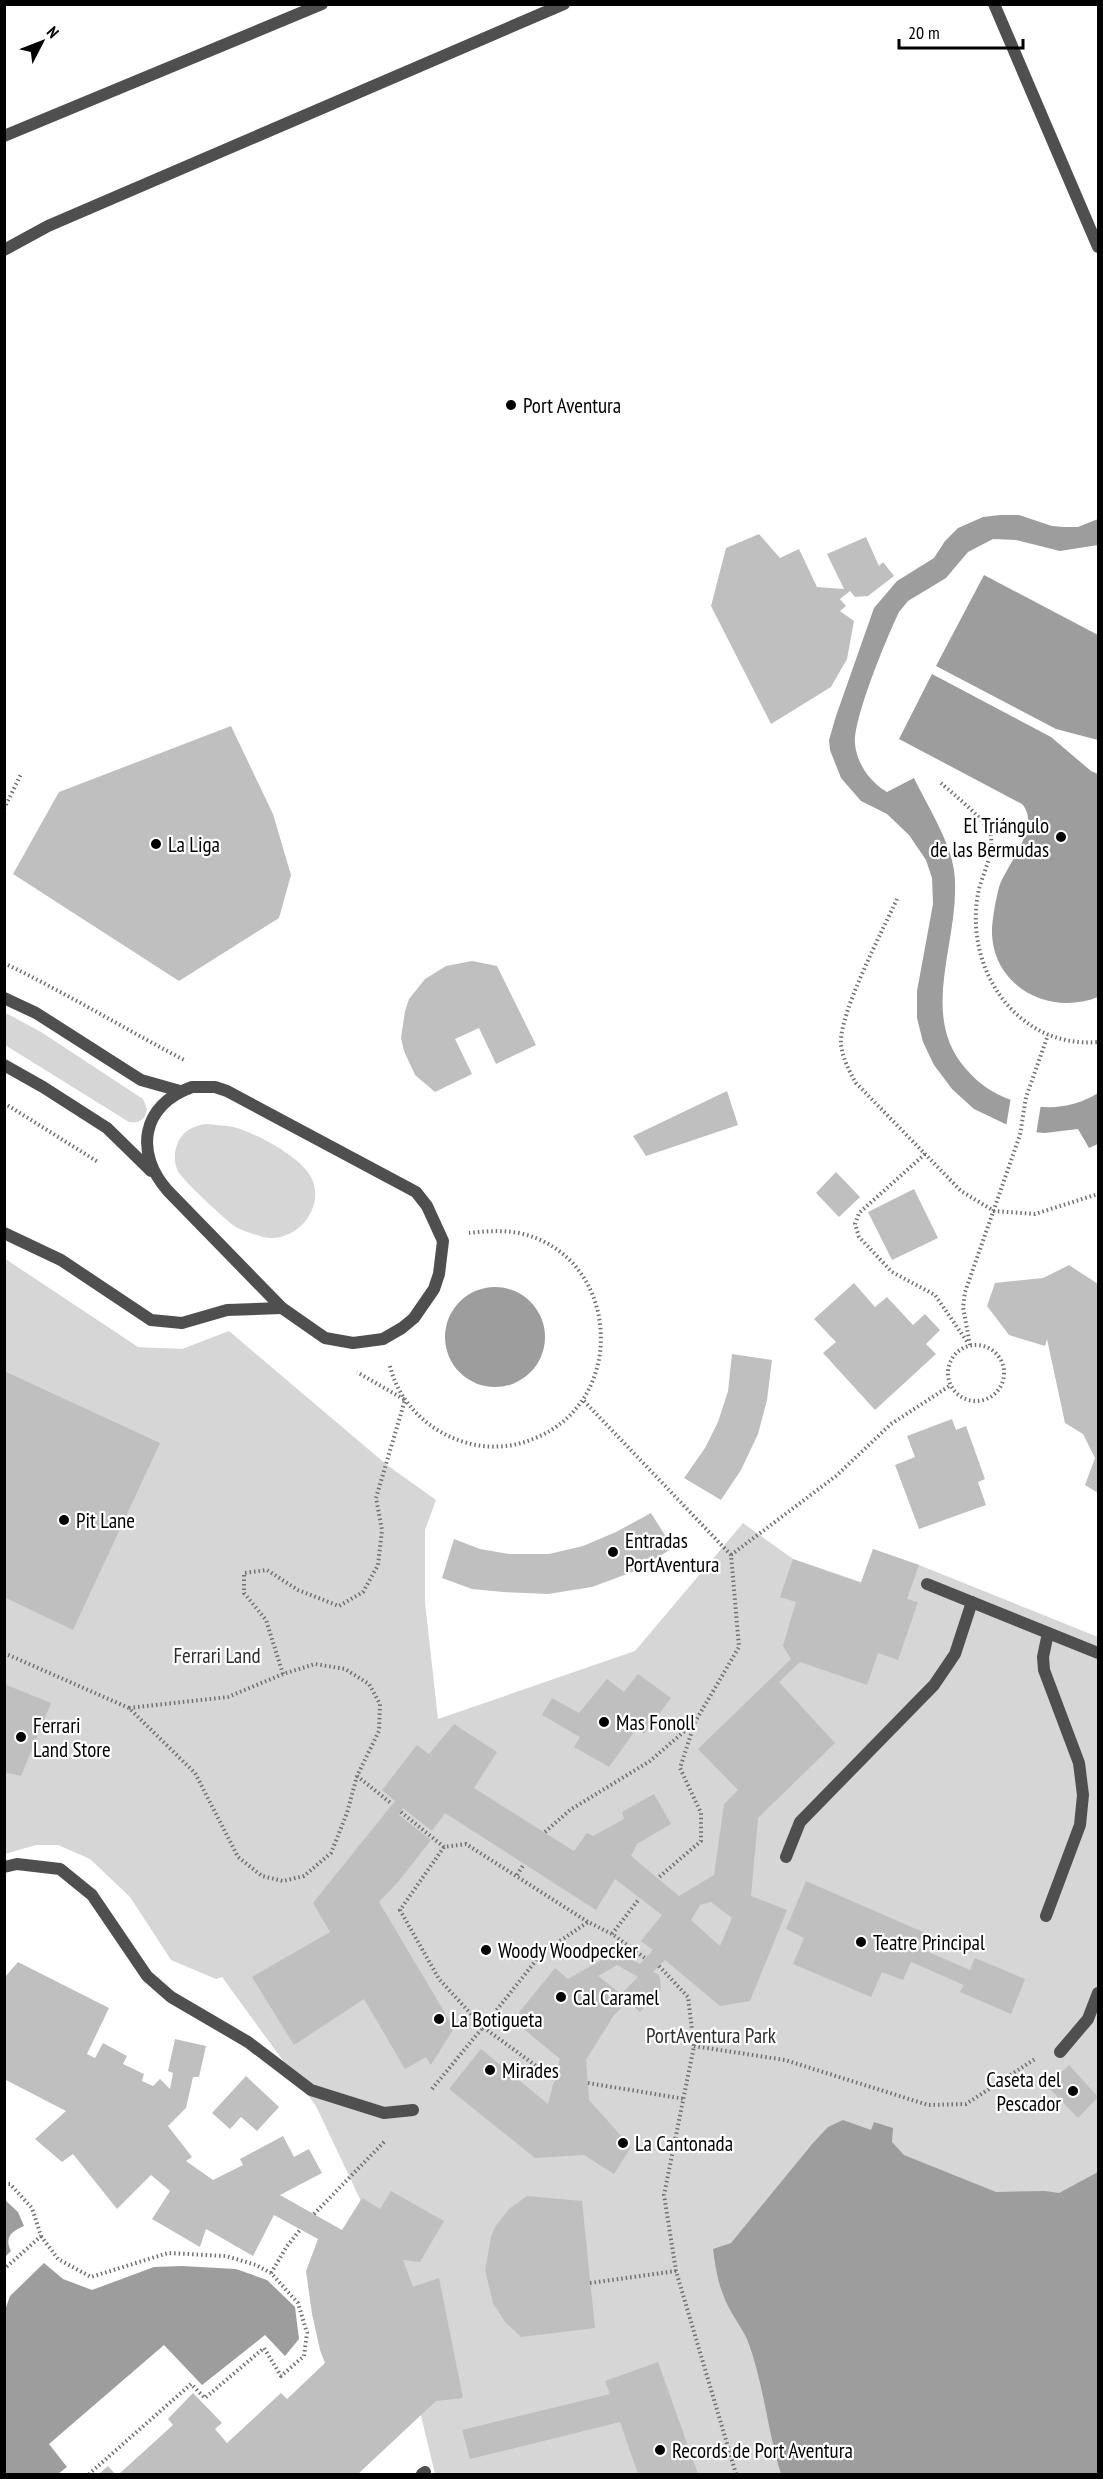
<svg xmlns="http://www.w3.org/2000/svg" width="1103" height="2479" font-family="'PT Sans Narrow',sans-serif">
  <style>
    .green { fill: #d6d6d6 }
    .water { fill: #9d9d9d }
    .pier { fill: #fff }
    .building { fill: #bfbfbf; fill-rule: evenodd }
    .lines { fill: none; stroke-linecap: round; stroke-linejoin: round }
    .path { stroke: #717171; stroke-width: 4; stroke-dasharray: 1.5 3; stroke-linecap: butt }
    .service { stroke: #4f4f4f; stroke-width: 12 }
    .poi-dot { fill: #000; stroke: #fff; stroke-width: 2 }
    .labels { text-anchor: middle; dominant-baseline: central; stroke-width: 4.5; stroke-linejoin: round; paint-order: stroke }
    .poi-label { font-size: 21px; fill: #000; stroke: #fff; text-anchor: start }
    .park-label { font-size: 21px; fill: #2d2d2d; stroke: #fff }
  </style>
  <rect width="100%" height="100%" fill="#fff"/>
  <!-- green -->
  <g class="green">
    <path d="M4,1012L41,1032L143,1099L147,1109C146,1119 139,1124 129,1122L5,1045Z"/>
    <path d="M205,1124C214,1125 224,1125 233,1127C255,1132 303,1158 312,1179C326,1211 292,1247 260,1236C251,1233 242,1231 234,1226C224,1218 183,1181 178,1171C173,1161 174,1150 179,1140C185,1130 194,1126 205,1124Z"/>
    <polygon points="4,1258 138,1347 182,1349 229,1331 387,1465 436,1500 425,1530 425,1602 438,1719 635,1651 743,1523 793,1559 861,1582 873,1549 919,1565 1098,1637 1098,2474 435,2474 378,2237 316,2106 222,1977 216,1979 171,1960 130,1897 90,1859 58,1845 36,1845 5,1854"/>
  </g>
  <!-- water -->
  <g class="water">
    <path d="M1000,515H1019L1052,526L1064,527H1078L1098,519V545L1060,551L1016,540L993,539L968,552L946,578L908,601L899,612C887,637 853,719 855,744C857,764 870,782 887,792L914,778C927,805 950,841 954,870C963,936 916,1013 966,1069C979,1084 992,1093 1011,1100C1040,1111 1071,1110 1098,1093V1144L1089,1148L1078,1129L1045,1133L1020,1131L974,1109L952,1089L934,1065L923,1042L917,1018V991L933,904L932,878L926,860L909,835L887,814L861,801L841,778L830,750L829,740L836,716L874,608L897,581L934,558L945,541L958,528L983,517Z"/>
    <polygon points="984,575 1098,635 1098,740 1056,729 936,666"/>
    <path d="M932,674L1051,737L1091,771L1098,774V997C1048,1017 990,985 992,928C993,915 996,899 999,887C1007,863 1042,826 1022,804L899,739Z"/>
    <circle cx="495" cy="1337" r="50"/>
    <path d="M843,2120L871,2130L874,2122L893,2128L892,2142L904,2155L996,2192L1045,2191L1059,2193L1098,2172V2474H781C767,2430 764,2383 747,2339C740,2324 728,2310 723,2294C717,2280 715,2263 713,2249L731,2243L813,2143L828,2127Z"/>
    <path d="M5,2200L18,2212L24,2226C12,2231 4,2237 11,2251L5,2257Z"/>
    <polygon points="44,2263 63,2279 92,2290 154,2267 182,2266 236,2269 267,2280 295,2307 299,2339 285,2356 265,2335 202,2385 164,2345 49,2444 67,2467 58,2474 5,2474 5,2310 10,2296"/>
  </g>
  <!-- pier -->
  <polygon class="pier" points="1011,1097 1041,1104 1036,1135 1019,1134 1006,1127"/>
  <!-- building -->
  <g class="building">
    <polygon points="759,534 780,558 799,549 817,587 844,589 827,554 866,537 879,566 883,562 894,576 868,596 855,597 850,591 840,599 846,606 840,611 854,621 847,659 831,687 771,724 711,606 726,548"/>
    <polygon points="231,726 273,814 291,875 279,918 179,981 13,874 59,792"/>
    <polygon points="472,961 497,966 536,1045 496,1064 479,1028 455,1039 472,1074 435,1092 415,1075 404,1051 401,1038 405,1011 409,999 425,979 446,966"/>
    <polygon points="727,1091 738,1125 646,1156 633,1136"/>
    <polygon points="836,1172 860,1197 839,1217 816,1193"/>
    <polygon points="914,1189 938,1238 892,1260 868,1212"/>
    <polygon points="1069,1265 1098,1284 1098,1493 1085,1485 1095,1458 1083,1434 1065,1423 1047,1339 1045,1346 1009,1335 987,1306 995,1283 1043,1278"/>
    <polygon points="854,1283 875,1307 887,1297 913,1325 925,1314 940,1330 926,1344 936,1354 875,1410 823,1353 836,1342 814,1319"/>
    <polygon points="732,1354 772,1360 767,1400 758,1434 741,1470 721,1500 684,1478 705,1448 718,1422 728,1391"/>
    <polygon points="4,1371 160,1443 73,1630 4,1597"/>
    <polygon points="952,1419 956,1430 966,1426 985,1479 978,1482 986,1505 919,1529 895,1465 915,1457 907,1436"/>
    <polygon points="651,1513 673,1548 635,1571 592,1587 548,1594 503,1592 472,1589 442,1578 454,1539 480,1549 509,1554 549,1554 583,1546 616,1532"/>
    <path d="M873,1549L919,1565L907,1599L918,1602L898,1660L878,1653L867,1685L800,1662L779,1682L835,1743L758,1818L751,1896L787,1910L750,2001L720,2006L665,1960L653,1972L658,1974L660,1979L661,1990L640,2012L628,2001L614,2015L586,2060L589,2100L631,2147L614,2174L584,2155L535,2158L449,2089L481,2049L548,2104L560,2059L513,2020L555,1968L568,1979L617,1951L640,1964L653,1950L641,1941L662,1915L615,1879L596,1910L445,1813L432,1831L403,1808L399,1815L431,1840L398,1882L379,1902L454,2028L431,2065L426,2057L405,2069L364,1999L294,2045L252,1977L330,1932L313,1903L395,1801L382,1790L417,1745L429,1754L454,1724L497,1752L474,1788L574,1851L587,1833L593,1836L624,1819L622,1812L654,1794L671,1824L637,1844L631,1856L679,1896L714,1875L724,1804L738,1790L698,1749L791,1659L783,1646L796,1602L780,1597L793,1559L861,1583ZM711,1902L732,1918L720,1946L691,1920L700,1905ZM617,1965L638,1977L621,1994L598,1976Z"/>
    <polygon points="638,1674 671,1698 644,1734 637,1728 609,1767 574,1747 580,1737 542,1715 552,1698 579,1713 607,1679 624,1692"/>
    <polygon points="4,1684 51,1703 21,1776 4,1772"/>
    <polygon points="806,1881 923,1932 917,1947 970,1970 975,1958 1025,1979 1011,2014 960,1992 964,1985 911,1962 903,1980 882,1972 871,1997 793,1964 804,1938 786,1929"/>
    <polygon points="18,1962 109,2008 87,2054 95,2058 103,2043 127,2056 123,2064 144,2074 142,2081 153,2086 160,2079 170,2089 173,2073 168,2071 175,2039 206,2046 199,2077 193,2077 186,2108 168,2126 192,2157 186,2161 213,2180 243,2165 240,2159 283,2136 294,2157 309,2149 322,2173 280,2195 342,2230 362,2198 380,2209 391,2191 444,2221 420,2262 403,2260 413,2287 439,2278 463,2398 436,2401 358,2474 119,2474 173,2425 168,2419 193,2393 222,2423 215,2429 227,2443 281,2393 287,2399 325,2363 320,2350 312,2314 306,2271 318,2239 274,2215 253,2256 206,2229 200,2247 152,2219 170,2191 151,2175 117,2209 73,2154 62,2162 35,2139 66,2111 4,2079 4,1978"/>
    <polygon points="1069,2065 1098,2097 1078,2118 1047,2086"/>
    <polygon points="246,2076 279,2107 257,2131 241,2117 230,2129 212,2113"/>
    <polygon points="527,2196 582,2201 595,2328 521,2337 505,2322 493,2303 485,2270 491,2237 495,2227 509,2209"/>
    <polygon points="658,2362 698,2474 638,2474 620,2422 470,2459 462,2430 610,2394 605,2381"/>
    <polygon points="108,2466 115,2474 99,2474"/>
  </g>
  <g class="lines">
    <!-- path -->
    <g class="path">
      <path d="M941,783C954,795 988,821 991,836C994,856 981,876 978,894C964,970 1018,1049 1098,1042"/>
      <polyline points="4,809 21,774"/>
      <path d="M897,899C883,930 838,1015 841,1045C843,1059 849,1071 856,1083L961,1191L994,1211L1035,1214L1098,1194"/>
      <path d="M4,963C66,993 125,1029 186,1061"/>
      <polyline points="4,1103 98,1162"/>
      <polyline points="925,1154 859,1213 855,1224 859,1237 892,1272 935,1295 968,1343"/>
      <polyline points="970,1345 963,1307 965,1292 1020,1135 1026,1097 1048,1035"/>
      <circle cx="976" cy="1373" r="28"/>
      <path d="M390,1366C398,1400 425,1428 458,1440C482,1449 509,1449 533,1439C630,1402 621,1255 519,1233C502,1230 486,1231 469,1233"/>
      <polyline points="584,1401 731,1555 739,1647 695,1722 680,1768 701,1813 701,1841 658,1878"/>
      <polyline points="731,1555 836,1476 891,1424 951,1385"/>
      <polyline points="4,1653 129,1708 195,1773 238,1857 262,1876 283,1881 304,1876 331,1853 347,1813 357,1776 379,1731 380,1704 369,1684 345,1669 315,1664 283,1674 228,1697 129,1708"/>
      <polyline points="283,1674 266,1620 244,1593 244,1573 267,1570 298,1590 339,1606 363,1592 378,1565 382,1530 376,1498 405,1400 357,1372"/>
      <polyline points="357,1776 392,1804"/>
      <polyline points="401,1812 444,1847 466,1844 588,1922 612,1934 645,1958"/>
      <polyline points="545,1832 570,1810 650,1761 694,1723"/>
      <polyline points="444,1847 400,1910 439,1979 483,2027 542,1953 588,1922"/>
      <polyline points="517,1875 524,1864"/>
      <polyline points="612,1934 639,1899"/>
      <polyline points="659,1966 688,1997 694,2046 664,2195 676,2271 736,2474"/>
      <polyline points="694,2046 785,2060 928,2105 966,2104 1035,2059"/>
      <polyline points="588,2083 685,2099"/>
      <polyline points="432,2089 483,2027 554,2079"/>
      <polyline points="4,2184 10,2184 32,2208 41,2236 4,2269"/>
      <polyline points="314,2214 385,2141"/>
      <polyline points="41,2236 58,2259 91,2277 168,2253 226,2256 256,2265 271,2273 298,2303 307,2333 304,2356 281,2376 264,2348 205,2398 191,2384 89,2474"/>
      <polyline points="271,2273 287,2246 300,2230"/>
      <polyline points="590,2283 676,2271"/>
    </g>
    <!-- service -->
    <g class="service">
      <polyline points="994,4 1098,247"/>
      <polyline points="4,136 322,4"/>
      <polyline points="4,250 48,226 564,4"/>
      <polyline points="4,998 36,1013 141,1080 180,1091"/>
      <polyline points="4,1065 43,1087 107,1128 151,1171"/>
      <path d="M192,1087H215L227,1091L416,1192L427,1206L443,1241L439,1274L434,1289L414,1318L402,1328L383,1339L353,1343L325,1338L282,1308L168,1191C134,1153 141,1105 192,1087Z"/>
      <polyline points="4,1233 61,1260 151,1320 182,1323 227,1310 282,1308"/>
      <polyline points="927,1584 1098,1653"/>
      <polyline points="786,1857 800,1822 934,1685 955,1654 972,1602"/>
      <polyline points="4,1867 17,1864 60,1869 92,1895 147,1976 171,1997 248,2042 311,2090 384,2113 413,2110"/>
      <polyline points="1046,1916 1080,1825 1083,1795 1079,1763 1044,1670 1043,1657 1048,1633"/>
      <polyline points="1060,2052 1088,2019 1098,1993"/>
      <polyline points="422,2474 425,2472"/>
    </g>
  </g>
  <!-- markers -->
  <g class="poi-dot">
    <circle cx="511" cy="405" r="6"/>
    <circle cx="1061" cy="837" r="6"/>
    <circle cx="156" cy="844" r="6"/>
    <circle cx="64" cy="1520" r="6"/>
    <circle cx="613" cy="1552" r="6"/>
    <circle cx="604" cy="1722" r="6"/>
    <circle cx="21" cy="1737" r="6"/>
    <circle cx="861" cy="1942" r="6"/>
    <circle cx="486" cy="1950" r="6"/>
    <circle cx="561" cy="1997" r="6"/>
    <circle cx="439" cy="2019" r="6"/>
    <circle cx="490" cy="2070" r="6"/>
    <circle cx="1073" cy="2091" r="6"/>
    <circle cx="623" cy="2143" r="6"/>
    <circle cx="660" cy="2450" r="6"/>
  </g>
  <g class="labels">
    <!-- poi labels -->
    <g class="poi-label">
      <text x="523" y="405">Port Aventura</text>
      <text x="1049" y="825" text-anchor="end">El Triángulo<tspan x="1049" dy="24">de las Bermudas</tspan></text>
      <text x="168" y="844">La Liga</text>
      <text x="76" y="1520">Pit Lane</text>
      <text x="625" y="1540">Entradas<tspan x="625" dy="24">PortAventura</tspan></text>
      <text x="616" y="1722">Mas Fonoll</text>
      <text x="33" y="1725">Ferrari<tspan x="33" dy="24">Land Store</tspan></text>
      <text x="873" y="1942">Teatre Principal</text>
      <text x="498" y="1950">Woody Woodpecker</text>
      <text x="573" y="1997">Cal Caramel</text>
      <text x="451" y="2019">La Botigueta</text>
      <text x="502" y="2070">Mirades</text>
      <text x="1061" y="2079" text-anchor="end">Caseta del<tspan x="1061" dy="24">Pescador</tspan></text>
      <text x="635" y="2143">La Cantonada</text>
      <text x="672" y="2450">Records de Port Aventura</text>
    </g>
    <!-- park labels -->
    <g class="park-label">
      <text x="217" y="1655">Ferrari Land</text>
      <text x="711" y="2035">PortAventura Park</text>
    </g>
  </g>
  <!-- border -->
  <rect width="1103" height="2479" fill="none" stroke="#000000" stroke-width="12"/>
  <!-- north arrow -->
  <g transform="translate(42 42) rotate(48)" stroke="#ffffff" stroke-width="4.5" paint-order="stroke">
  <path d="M0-4.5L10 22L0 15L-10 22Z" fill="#000000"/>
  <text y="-9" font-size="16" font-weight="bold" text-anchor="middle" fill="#000000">N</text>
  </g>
  <!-- scale -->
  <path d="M899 39v9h124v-9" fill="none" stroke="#000000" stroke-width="3"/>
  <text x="908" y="39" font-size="18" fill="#000000" stroke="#ffffff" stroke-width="4.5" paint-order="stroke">20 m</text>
</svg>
